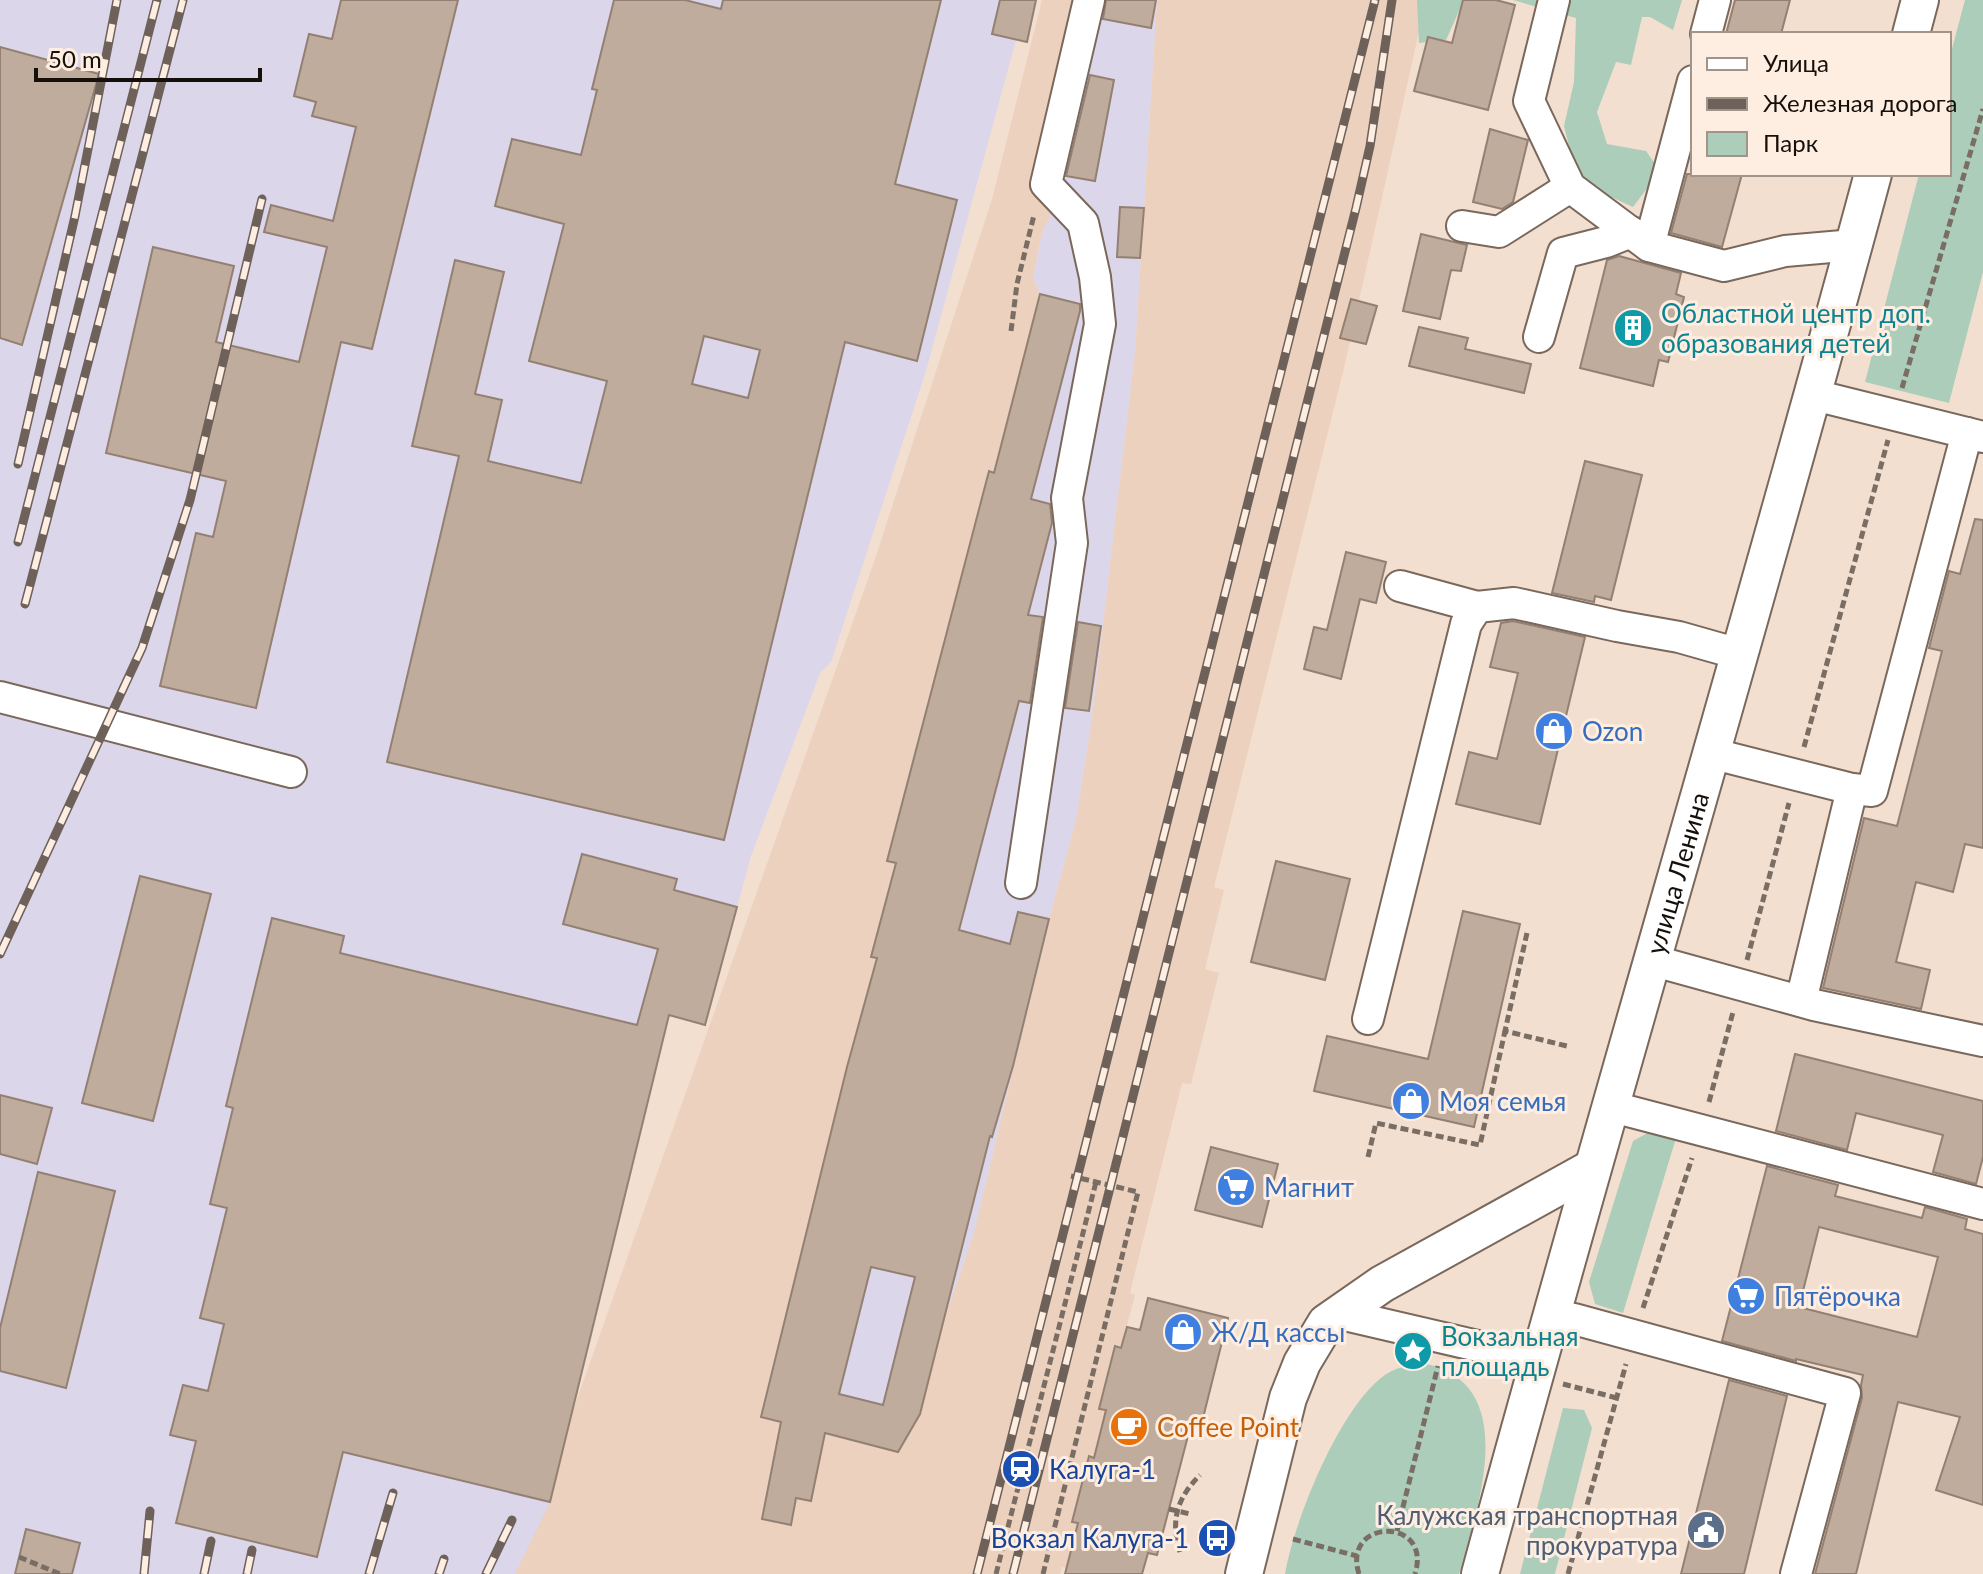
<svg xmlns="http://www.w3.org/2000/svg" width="1983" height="1574" font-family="Lato,sans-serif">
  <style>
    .built { fill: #ecd1be }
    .industrial { fill: #dcd6eb }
    .green { fill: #accdb9 }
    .building { fill: #bfac9d; stroke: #938073; stroke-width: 2; fill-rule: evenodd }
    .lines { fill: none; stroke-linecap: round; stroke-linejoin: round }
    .minor-casing { stroke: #79685b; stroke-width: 34 }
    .major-casing { stroke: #79685b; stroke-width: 40 }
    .path { stroke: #7a6e64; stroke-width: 5; stroke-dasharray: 8 4; stroke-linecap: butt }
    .minor { stroke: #fff; stroke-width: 30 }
    .major { stroke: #fff; stroke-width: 36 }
    .rail-casing { stroke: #6d6159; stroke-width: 9 }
    .rail { stroke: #feede1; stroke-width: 6; stroke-dasharray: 18; stroke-linecap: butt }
    .labels { text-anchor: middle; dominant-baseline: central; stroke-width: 6; stroke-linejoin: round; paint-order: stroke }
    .culture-label { font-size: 26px; fill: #0d838f; stroke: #feede1; text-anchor: start }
    .shop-label { font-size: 26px; fill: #366cbe; stroke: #feede1; text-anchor: start }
    .street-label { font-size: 26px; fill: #16100b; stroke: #feede1 }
    .food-label { font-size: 26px; fill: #c56008; stroke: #feede1; text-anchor: start }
    .transit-label { font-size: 26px; fill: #164399; stroke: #feede1; text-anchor: start }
    .service-label { font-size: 26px; fill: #4e5e75; stroke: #feede1; text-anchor: end }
  </style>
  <rect width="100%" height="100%" fill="#f3dfd0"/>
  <!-- built -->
  <polygon class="built" points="1042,0 1100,0 1063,191 1042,233 1033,278 1040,294 994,473 989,472 887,861 896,863 871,957 877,958 943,1323 973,1236 1049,919 1076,820 1092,717 1135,351 1157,0 1426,0 1344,368 1214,887 1224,890 1205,969 1219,973 1191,1084 1182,1083 1130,1293 1135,1295 1121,1348 1115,1347 1099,1408 1106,1410 1094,1458 1089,1457 1072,1521 1078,1523 1066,1568 1062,1567 1060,1574 515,1574 874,562 992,199"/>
  <!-- industrial -->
  <g class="industrial">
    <polygon points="0,0 1036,0 1027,42 1016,40 926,371 831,662 820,673 751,856 705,1025 669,1015 550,1502 515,1574 0,1574"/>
    <polygon points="1100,0 1157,0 1135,351 1092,717 1076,820 1049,919 973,1236 943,1323 920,1414 898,1452 761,1417 877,959 871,957 896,864 887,861 989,471 994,472 1040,294 1033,278 1042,233 1063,191 1063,175"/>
  </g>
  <!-- green -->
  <g class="green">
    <polygon points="1417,0 1464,0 1446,40 1419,43"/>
    <polygon points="1513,0 1682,0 1673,30 1650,17 1642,17 1631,65 1616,62 1597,112 1607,144 1646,151 1660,171 1633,207 1598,191 1574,166 1564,126 1574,82 1576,18"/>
    <polygon points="1965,0 1983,0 1983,272 1949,403 1865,382 1919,174 1949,174 1949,60"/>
    <polygon points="1651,1131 1676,1138 1623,1313 1595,1304 1589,1282 1633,1141"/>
    <path d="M1427,1364C1522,1386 1477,1510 1459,1574H1285C1294,1521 1338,1412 1381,1378C1394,1367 1410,1364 1427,1364Z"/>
    <polygon points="1563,1408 1584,1410 1592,1428 1555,1574 1520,1574"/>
  </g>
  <!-- building -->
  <g class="building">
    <polygon points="341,0 458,0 372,349 341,342 256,708 160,686 196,533 213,537 226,481 106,453 153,247 234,266 216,342 299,362 327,247 264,232 271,205 333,221 356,127 312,116 316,102 294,96 309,34 332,39"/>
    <path d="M614,0H685L721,9L723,0H941L895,184L957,200L917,361L845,342L724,840L387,762L459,456L412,446L455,260L504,272L475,394L502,400L488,461L581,483L607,381L529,361L564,224L495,206L512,139L581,155L597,90L592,89ZM704,336L760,350L748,398L692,384Z"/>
    <polygon points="1000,0 1036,0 1027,42 992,34"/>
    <polygon points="1106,0 1156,0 1151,28 1103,19"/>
    <polygon points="1463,0 1496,0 1515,5 1488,110 1414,91 1428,37 1452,43"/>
    <polygon points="1735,0 1790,0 1781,34 1726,34"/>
    <polygon points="0,47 99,74 22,345 0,338"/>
    <polygon points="1090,75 1114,80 1095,181 1066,176"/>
    <polygon points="1490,129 1528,140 1513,202 1502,209 1473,202"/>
    <polygon points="1687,174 1742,174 1722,247 1671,233"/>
    <polygon points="1120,207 1144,208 1140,258 1117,257"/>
    <polygon points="1421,234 1467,245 1461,271 1451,270 1440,319 1403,311"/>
    <polygon points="1619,256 1681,273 1676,294 1684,297 1668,362 1659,360 1653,386 1580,368 1607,260"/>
    <path d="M1040,294L1080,304V311L1031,499L1050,504L1052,523L1028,615L1043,617L1030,703L1019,701L959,930L1010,944L1018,912L1049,919L1013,1066L992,1137L990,1136L920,1414L898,1452L825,1433L811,1501L796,1498L791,1525L762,1519L781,1422L761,1417L847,1067L877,958L871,957L896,863L887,861L989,471L994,473ZM871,1267L915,1277L883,1405L839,1394Z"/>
    <polygon points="1351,299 1377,306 1366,344 1340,338"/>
    <polygon points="1419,327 1468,338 1465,349 1531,364 1524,393 1409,366"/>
    <polygon points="1585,461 1642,475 1611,600 1595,596 1594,602 1552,593"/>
    <polygon points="1975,519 1983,520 1983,848 1965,844 1953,892 1916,882 1896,962 1930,970 1921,1009 1823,988 1864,818 1897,826 1942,651 1929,648 1949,571 1960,574"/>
    <polygon points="1346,552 1386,562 1376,603 1360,599 1341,679 1304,669 1314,627 1327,630"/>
    <polygon points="1513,621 1585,637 1540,824 1456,804 1469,752 1497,759 1518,673 1490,667 1501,623"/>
    <polygon points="1078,622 1101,626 1089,711 1065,708"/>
    <polygon points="582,854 677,879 674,890 737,907 705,1025 669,1015 550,1502 343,1452 317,1557 176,1523 196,1441 170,1435 183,1385 208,1391 224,1324 200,1318 227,1208 210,1204 233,1108 226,1106 272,918 344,936 340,953 637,1025 658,949 563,924"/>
    <polygon points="1276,861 1350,879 1325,980 1251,962"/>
    <polygon points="140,876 211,894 153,1121 82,1103"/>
    <polygon points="1463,911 1520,924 1474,1127 1314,1091 1327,1036 1428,1059"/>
    <polygon points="1795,1054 1983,1101 1983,1157 1976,1184 1933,1172 1943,1135 1856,1113 1847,1150 1776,1131"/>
    <polygon points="0,1095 52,1108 37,1164 0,1154"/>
    <polygon points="1211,1147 1278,1164 1262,1227 1195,1210"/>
    <path d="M1767,1166L1838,1185L1835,1196L1922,1218L1925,1207L1967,1219L1965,1229L1983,1234V1505L1936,1490L1960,1417L1898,1402L1856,1574H1815L1862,1398L1861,1385L1863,1375L1796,1359V1361L1722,1341ZM1819,1227L1938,1257L1917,1337L1799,1307Z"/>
    <polygon points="38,1172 115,1191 66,1388 0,1371 0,1328"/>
    <polygon points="1148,1298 1228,1318 1199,1434 1189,1432 1157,1555 1148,1553 1142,1574 1065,1574 1078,1523 1072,1522 1089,1456 1094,1458 1106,1410 1099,1409 1115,1346 1121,1348 1127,1327 1140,1330"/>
    <polygon points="1729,1380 1787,1396 1744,1574 1681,1574"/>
    <polygon points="26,1529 80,1543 72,1574 15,1574"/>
  </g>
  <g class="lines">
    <!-- minor casing -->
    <g class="minor-casing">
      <g id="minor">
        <polyline points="1554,0 1529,101 1570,187 1649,246 1693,81"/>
        <polyline points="1706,34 1715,0"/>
        <polyline points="1462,226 1499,232 1570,187"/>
        <polyline points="1649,246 1724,266 1785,251 1854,245"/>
        <polyline points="1539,337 1563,253 1606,242 1631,232"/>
        <polyline points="1814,395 1983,437"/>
        <polyline points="1400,586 1477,607"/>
        <polyline points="0,697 291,772"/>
        <polyline points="1710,753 1852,789 1872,791 1967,433"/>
        <polyline points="1021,883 1072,543 1067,498 1100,324 1095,277 1083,223 1046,184 1089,0"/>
        <polyline points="1651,960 1814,1005 1983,1041"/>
        <polyline points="1801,1001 1852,789"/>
        <polyline points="1368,1019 1466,624 1477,607 1514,603 1617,626 1679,637 1739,654"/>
        <polyline points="1609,1106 1983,1204"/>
        <polyline points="1340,1314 1538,1360"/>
        <polyline points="1552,1315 1574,1319 1845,1393 1796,1574"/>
      </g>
    </g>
    <!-- major casing -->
    <g class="major-casing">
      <g id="major">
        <polyline points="1911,34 1920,0"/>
        <polyline points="1244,1574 1288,1398 1302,1363 1326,1323 1382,1284 1592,1168"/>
        <path id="s1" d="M1480,1574C1607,1106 1747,642 1873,174"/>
      </g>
    </g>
    <!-- path -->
    <g class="path">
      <polyline points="1011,331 1017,284 1034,215"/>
      <polyline points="1902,388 1983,109"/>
      <polyline points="1804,747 1888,440"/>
      <polyline points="1527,933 1505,1031 1567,1046"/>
      <polyline points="1747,960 1789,803"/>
      <polyline points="1709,1102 1733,1012"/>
      <polyline points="1368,1157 1376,1123 1480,1145 1505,1031"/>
      <polyline points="1643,1308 1692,1158"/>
      <polyline points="1563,1384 1617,1398"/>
      <polyline points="1169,1509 1190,1514"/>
      <polyline points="1397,1531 1438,1366"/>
      <polyline points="1293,1539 1357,1556"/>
      <path d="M1180,1552C1170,1521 1177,1498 1200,1475"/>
      <polyline points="19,1557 60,1574"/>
      <polyline points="996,1574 1096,1182"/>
      <polyline points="1043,1574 1138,1192 1071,1176"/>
      <path d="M1359,1574C1341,1518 1433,1516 1415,1574"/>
      <polyline points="1568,1574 1626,1364"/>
    </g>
    <!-- minor -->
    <use href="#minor" class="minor"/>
    <!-- major -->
    <use href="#major" class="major"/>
    <!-- rail casing -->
    <g class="rail-casing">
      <g id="rail">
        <polyline points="18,464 75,216 117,0"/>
        <polyline points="18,542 157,0"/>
        <polyline points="25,604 183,0"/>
        <polyline points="0,954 142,648 190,500 262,199"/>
        <polyline points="144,1574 150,1511"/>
        <polyline points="204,1574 211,1541"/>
        <polyline points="247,1574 252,1550"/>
        <polyline points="369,1574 393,1493"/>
        <polyline points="439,1574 444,1559"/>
        <polyline points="486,1574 512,1520"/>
        <polyline points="977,1574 1375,0"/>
        <polyline points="1013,1574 1356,208 1370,146 1392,0"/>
      </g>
    </g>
    <!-- rail -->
    <use href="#rail" class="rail"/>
  </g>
  <!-- icons -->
  <defs>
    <g id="building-disc" transform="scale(2)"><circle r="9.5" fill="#0f9aa8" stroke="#feede1"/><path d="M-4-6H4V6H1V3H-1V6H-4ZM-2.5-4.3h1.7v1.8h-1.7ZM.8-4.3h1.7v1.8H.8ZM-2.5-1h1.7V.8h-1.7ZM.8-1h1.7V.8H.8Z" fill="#fff"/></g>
    <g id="shop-disc" transform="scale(2)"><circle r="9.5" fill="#3f7fe0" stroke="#feede1"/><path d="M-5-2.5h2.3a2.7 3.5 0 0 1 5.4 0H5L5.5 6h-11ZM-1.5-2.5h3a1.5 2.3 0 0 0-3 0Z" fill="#fff"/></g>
    <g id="supermarket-disc" transform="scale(2)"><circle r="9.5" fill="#3f7fe0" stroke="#feede1"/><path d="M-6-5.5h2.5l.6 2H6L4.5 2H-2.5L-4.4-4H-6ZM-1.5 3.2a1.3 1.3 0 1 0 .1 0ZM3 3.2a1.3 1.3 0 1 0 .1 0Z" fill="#fff"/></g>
    <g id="sight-disc" transform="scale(2)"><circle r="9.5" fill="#0f9aa8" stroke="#feede1"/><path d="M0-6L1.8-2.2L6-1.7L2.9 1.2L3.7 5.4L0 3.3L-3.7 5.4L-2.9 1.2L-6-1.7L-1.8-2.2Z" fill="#fff"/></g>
    <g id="cafe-disc" transform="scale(2)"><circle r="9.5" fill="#e8710a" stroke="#feede1"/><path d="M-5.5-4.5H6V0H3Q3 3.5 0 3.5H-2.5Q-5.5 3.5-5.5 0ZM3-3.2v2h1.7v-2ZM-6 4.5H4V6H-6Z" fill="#fff"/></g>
    <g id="station-disc" transform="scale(2)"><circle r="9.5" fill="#1a4fb4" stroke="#feede1"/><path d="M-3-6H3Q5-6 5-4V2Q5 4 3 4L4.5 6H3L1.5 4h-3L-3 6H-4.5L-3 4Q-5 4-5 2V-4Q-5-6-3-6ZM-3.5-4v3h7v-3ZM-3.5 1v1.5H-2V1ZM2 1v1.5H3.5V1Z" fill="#fff"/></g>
    <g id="civic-disc" transform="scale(2)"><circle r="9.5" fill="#5c6f8a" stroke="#feede1"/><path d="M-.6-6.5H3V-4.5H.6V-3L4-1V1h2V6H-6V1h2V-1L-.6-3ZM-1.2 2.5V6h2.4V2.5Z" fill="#fff"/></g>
    <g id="bus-disc" transform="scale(2)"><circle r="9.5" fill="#1a4fb4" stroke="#feede1"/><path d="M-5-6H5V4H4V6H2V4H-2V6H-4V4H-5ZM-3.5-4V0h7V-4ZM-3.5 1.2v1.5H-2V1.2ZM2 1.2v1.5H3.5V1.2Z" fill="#fff"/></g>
  </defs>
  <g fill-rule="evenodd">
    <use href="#building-disc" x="1633" y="328"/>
    <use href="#shop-disc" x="1554" y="731"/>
    <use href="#shop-disc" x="1411" y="1101"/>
    <use href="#supermarket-disc" x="1236" y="1187"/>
    <use href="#supermarket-disc" x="1746" y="1296"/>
    <use href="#shop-disc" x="1183" y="1332"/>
    <use href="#sight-disc" x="1413" y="1351"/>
    <use href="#cafe-disc" x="1129" y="1427"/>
    <use href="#station-disc" x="1021" y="1469"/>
    <use href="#civic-disc" x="1706" y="1530"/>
    <use href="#bus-disc" x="1217" y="1538"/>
  </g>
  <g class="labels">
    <!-- culture labels -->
    <g class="culture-label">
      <text x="1661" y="313">Областной центр доп.<tspan x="1661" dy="30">образования детей</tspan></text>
      <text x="1441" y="1336">Вокзальная<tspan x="1441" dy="30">площадь</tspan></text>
    </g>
    <!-- shop labels -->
    <g class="shop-label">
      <text x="1582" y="731">Ozon</text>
      <text x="1439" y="1101">Моя семья</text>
      <text x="1264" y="1187">Магнит</text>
      <text x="1774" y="1296">Пятёрочка</text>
      <text x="1211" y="1332">Ж/Д кассы</text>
    </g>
    <!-- street labels -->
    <g class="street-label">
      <text stroke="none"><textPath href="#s1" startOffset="728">улица Ленина</textPath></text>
    </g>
    <!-- food labels -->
    <g class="food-label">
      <text x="1157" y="1427">Coffee Point</text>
    </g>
    <!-- transit labels -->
    <g class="transit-label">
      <text x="1049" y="1469">Калуга-1</text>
      <text x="1189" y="1538" text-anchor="end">Вокзал Калуга-1</text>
    </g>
    <!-- service labels -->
    <g class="service-label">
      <text x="1678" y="1515">Калужская транспортная<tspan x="1678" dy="30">прокуратура</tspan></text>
    </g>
  </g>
  <!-- legend -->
  <rect x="1691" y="32" width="260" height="144" fill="#feede1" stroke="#a1958b" stroke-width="2"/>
  <rect x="1707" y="58" width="40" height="12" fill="#ffffff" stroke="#a1958b" stroke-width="2"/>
  <text x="1763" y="72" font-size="24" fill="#16100b">Улица</text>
  <rect x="1707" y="98" width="40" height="12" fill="#6d6159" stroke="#a1958b" stroke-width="2"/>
  <text x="1763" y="112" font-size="24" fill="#16100b">Железная дорога</text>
  <rect x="1707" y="132" width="40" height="24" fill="#accdb9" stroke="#a1958b" stroke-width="2"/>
  <text x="1763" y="152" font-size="24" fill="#16100b">Парк</text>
  <!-- scale -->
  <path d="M36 68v12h224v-12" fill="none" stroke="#16100b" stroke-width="4"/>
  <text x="48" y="68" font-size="24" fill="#16100b" stroke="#feede1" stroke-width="6" paint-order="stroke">50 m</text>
</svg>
